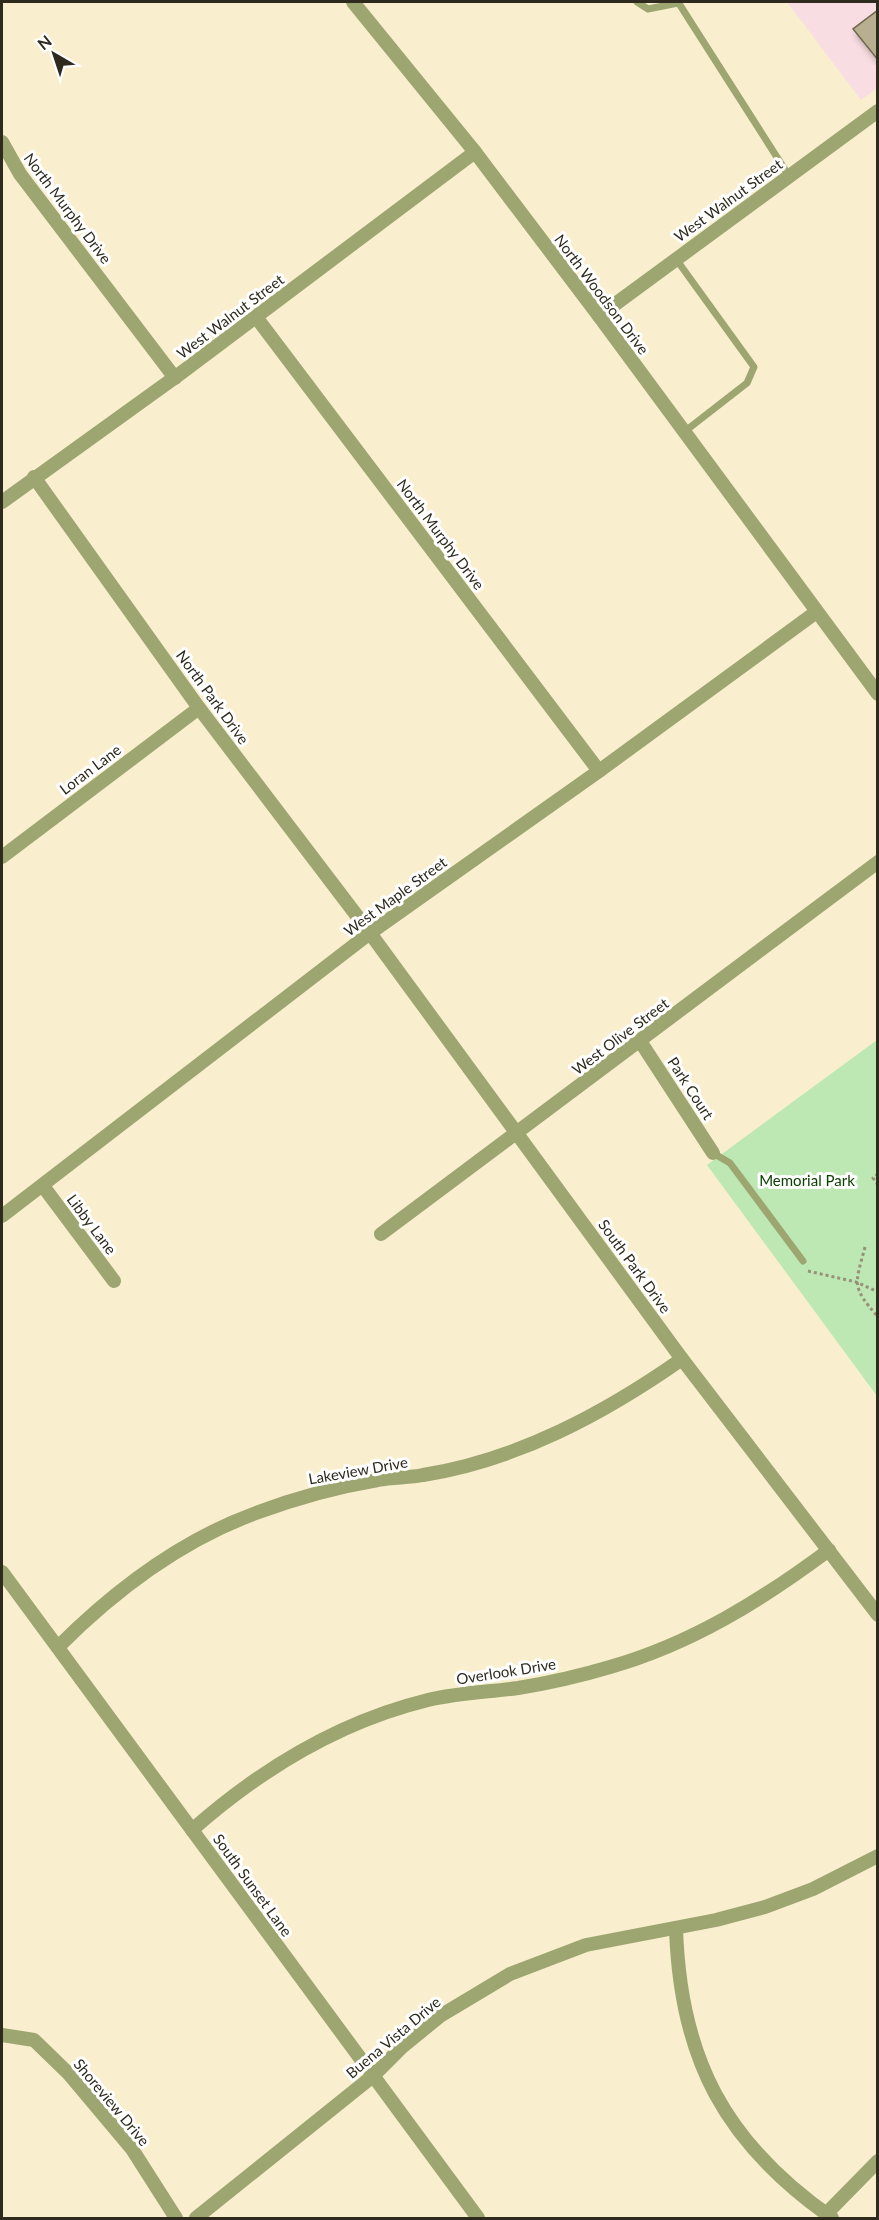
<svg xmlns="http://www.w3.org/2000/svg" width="879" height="2220" font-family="Lato,sans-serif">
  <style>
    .commercial { fill: #f8dde2 }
    .green { fill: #bde7b3 }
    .building { fill: #b8af90; stroke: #6d6548; stroke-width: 1.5; filter: url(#shadow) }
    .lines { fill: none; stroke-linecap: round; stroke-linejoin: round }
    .path { stroke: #979179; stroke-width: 3; stroke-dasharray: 3 3; stroke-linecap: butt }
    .service { stroke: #9da670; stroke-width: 7 }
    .minor { stroke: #9da670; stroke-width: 14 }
    .labels { text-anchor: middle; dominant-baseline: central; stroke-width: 6; stroke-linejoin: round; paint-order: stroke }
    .street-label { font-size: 15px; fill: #2e2b1e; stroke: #fff }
    .park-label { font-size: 15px; fill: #0c4100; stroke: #fff }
  </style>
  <defs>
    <filter id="shadow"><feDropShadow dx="3" dy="5.5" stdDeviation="3" flood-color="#0004"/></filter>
  </defs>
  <rect width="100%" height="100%" fill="#f9efce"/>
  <!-- commercial -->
  <polygon class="commercial" points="787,2 877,2 877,88 861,100"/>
  <!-- green -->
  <polygon class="green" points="877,1040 877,1396 707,1165"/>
  <!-- building -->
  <polygon class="building" points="878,10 878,60 853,29"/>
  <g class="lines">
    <!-- path -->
    <g class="path">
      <polyline points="878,1174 873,1178 878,1185"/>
      <path d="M865,1247C855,1285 851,1286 878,1317"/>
      <polyline points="808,1271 856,1282 878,1292"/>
    </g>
    <!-- service -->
    <g class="service">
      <polyline points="637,2 648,9 678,3"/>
      <polyline points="678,2 789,176"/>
      <polyline points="676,259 754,367 747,383 684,432"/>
      <polyline points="713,1153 730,1163 803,1261"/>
    </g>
    <!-- minor -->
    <g class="minor">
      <polyline points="353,2 475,152 599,316 878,694"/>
      <polyline points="2,142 20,174 175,378"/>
      <polyline points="599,316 878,111"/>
      <polyline points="256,317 599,771"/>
      <polyline points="34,477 199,708 370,933 682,1359 878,1615"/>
      <polyline points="2,502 181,373 475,152"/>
      <polyline points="2,857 199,708"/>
      <polyline points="640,1041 713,1153"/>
      <polyline points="43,1186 114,1281"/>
      <polyline points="2,1216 370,933 599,771 815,613"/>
      <polyline points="381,1234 878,862"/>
      <polyline points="2,1572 478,2218"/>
      <path d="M58,1647C115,1590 179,1541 256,1513C296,1498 336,1487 378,1480C393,1477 409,1478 423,1475C518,1460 605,1413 682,1359"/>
      <path d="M192,1830C261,1769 338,1722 428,1700C458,1693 488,1692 518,1688C549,1683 580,1676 610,1667C691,1644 762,1600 829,1550"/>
      <path d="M676,1928C680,2059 725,2143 832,2218"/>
      <polyline points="2,2035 34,2040 69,2074 132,2149 176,2218"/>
      <polyline points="826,2214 878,2161"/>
      <polyline points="196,2218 373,2076 402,2047 440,2016 510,1974 586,1945 716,1920 765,1907 813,1889 878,1856"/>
    </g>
  </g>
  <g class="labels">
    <!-- street labels -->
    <g class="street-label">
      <text transform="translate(728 200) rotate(-36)">West Walnut Street</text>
      <text transform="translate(68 208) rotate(53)">North Murphy Drive</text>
      <text transform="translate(602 294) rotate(53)">North Woodson Drive</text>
      <text transform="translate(230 316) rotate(-37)">West Walnut Street</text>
      <text transform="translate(441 534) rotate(53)">North Murphy Drive</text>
      <text transform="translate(213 697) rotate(54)">North Park Drive</text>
      <text transform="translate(90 769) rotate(-37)">Loran Lane</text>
      <text transform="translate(395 896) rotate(-36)">West Maple Street</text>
      <text transform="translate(620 1036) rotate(-37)">West Olive Street</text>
      <text transform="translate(691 1088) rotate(57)">Park Court</text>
      <text transform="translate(92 1224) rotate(53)">Libby Lane</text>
      <text transform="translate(635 1266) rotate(54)">South Park Drive</text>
      <text transform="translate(358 1470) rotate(-10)">Lakeview Drive</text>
      <text transform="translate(506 1671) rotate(-9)">Overlook Drive</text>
      <text transform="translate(253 1885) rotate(54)">South Sunset Lane</text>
      <text transform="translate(393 2037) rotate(-40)">Buena Vista Drive</text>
      <text transform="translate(112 2102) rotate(50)">Shoreview Drive</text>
    </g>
    <!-- park labels -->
    <g class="park-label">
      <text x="807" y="1180">Memorial Park</text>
    </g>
  </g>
  <!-- border -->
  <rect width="879" height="2220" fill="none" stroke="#2e2b1e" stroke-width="6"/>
  <!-- north arrow -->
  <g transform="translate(54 54) rotate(321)" stroke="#ffffff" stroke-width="4.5" paint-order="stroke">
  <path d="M0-4.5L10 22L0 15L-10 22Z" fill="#2e2b1e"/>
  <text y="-9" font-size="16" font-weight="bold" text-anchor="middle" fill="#2e2b1e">N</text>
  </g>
</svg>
